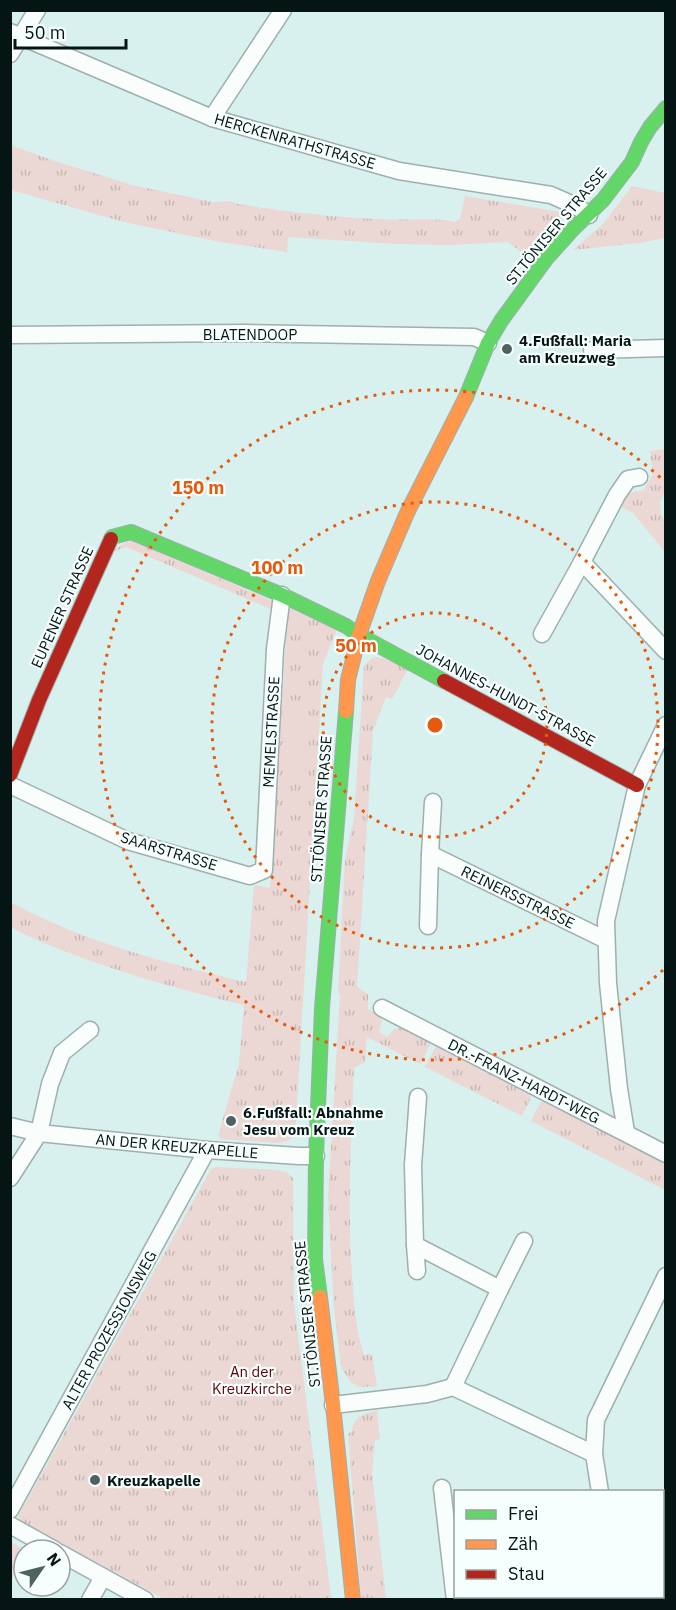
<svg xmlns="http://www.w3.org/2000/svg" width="676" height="1610" font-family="'IBM Plex Sans',sans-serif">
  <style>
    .grass { fill: url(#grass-tufts) }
    .pitch { fill: #ebd8d4 }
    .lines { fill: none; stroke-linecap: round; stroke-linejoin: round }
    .street-casing { stroke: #9db0ae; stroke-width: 19 }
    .fast-casing { stroke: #9db0ae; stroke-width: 16 }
    .slow-casing { stroke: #9db0ae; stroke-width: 16 }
    .jam-casing { stroke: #9db0ae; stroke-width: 16 }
    .street { stroke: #f9fdfc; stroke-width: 16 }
    .fast { stroke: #63d668; stroke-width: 14 }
    .slow { stroke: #ff974d; stroke-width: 14 }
    .jam { stroke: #b3261e; stroke-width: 14 }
    .ring { fill: none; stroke: #e8590c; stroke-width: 3; stroke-dasharray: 3 6 }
    .poi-dot { fill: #4f6260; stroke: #f6fffe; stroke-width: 2 }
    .labels { text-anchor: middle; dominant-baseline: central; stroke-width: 4.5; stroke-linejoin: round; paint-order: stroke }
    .street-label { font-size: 15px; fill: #051514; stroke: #f6fffe }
    .poi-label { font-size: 15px; font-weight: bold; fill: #051514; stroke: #f6fffe; text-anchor: start }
    .park-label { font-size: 15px; fill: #600005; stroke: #f6fffe }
    .centre { fill: #e8590c; stroke: #f6fffe; stroke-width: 3 }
    .ring-label { font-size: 18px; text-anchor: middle; font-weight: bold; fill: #e8590c; stroke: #f6fffe; stroke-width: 4.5; stroke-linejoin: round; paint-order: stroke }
  </style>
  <defs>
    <pattern id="grass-tufts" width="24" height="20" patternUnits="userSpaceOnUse" patternTransform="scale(1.5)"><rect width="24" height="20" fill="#ebd8d4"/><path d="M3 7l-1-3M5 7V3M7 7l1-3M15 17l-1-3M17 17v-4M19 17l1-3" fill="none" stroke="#c8b8b5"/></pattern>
  </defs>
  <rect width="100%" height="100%" fill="#d8f0ee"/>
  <!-- grass -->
  <g class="grass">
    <path d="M10,145L52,160L132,185L213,202L230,201L238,204C284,211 330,217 377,219C403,221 431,217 456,222L457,220L460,219L465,196L566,213L529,258L508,242L452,245L396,244L288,237L287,252L220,242L124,222L11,190Z"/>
    <polygon points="632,186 665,193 665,238 640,243 573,250 603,224"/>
    <polygon points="665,449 665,492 660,502 661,515 665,521 665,552 633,513 618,505 624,494 644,490 653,474 650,451"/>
    <polygon points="129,540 273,601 273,610 126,547 112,552"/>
    <path d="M288,608L337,629L323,664L295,1136L287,1141L279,1143L221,1139L218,1136L239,1063L244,1005C185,991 128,975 72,954C53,947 35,939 17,931L11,927L10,902C84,942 165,963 246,982L254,885L270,888Z"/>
    <path d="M374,657L387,659L408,669L392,699L386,697L373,731L357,987L368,994V1009L377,1014L382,1020L379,1032L388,1037C397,1018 416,1034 429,1041L430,1045L420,1064L367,1037L365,1062L354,1068C351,1132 348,1194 351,1258C353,1291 354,1323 364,1355L372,1354L377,1386L359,1387L351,1382L341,1368L334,1310L328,1199L340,994L338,993L345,859L354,818L364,665Z"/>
    <polygon points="439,1046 531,1093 531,1098 522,1116 425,1067 435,1048"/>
    <polygon points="545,1100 665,1162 665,1190 531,1121 540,1103"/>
    <polygon points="216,1167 278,1170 286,1172 293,1178 294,1303 331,1599 164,1599 19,1520 18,1516 30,1495 211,1169"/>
    <path d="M377,1410L380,1439L375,1440L372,1473L386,1599H361L348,1434L352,1431C354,1416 364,1414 377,1410Z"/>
    <polygon points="12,1543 24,1550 24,1555 11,1580 11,1544"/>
  </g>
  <!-- pitch -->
  <polygon class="pitch" points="291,724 310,725 306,771 287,769"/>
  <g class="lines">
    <!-- street casing -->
    <g class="street-casing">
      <g id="street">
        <polyline points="10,32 212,118 399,171 551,195 576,206 589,215"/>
        <polyline points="10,54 37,10"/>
        <polyline points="212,118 283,10"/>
        <polyline points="10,335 245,333 474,337 488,343"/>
        <polyline points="592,350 666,348"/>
        <polyline points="639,477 628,479 617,495 582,562 666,651"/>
        <polyline points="542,634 582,562"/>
        <polyline points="10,785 128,841 250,876 264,870 275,649 282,595"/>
        <polyline points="430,854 433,802"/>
        <polyline points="428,926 430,854 606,940"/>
        <polyline points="382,1008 666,1154"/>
        <polyline points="418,1097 413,1165 415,1245 500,1289 453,1387"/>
        <polyline points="10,1126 39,1133 207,1150 299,1156 316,1156"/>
        <polyline points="626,1132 619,1089 608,983 606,921 637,785 666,725"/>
        <polyline points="10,1178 39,1133 50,1084 62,1053 90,1030"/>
        <polyline points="415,1245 417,1271"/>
        <polyline points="500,1289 524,1241"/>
        <polyline points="333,1405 427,1394 453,1387 594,1454"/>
        <polyline points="442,1488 455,1600"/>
        <polyline points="600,1492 594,1454 596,1420 666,1276"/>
        <polyline points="10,1510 207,1150"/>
        <polyline points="10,1525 55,1550"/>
        <polyline points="60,1553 145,1600"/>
        <polyline points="551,1596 558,1600"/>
        <polyline points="617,1596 618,1600"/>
        <polyline points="90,1600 103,1577"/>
      </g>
    </g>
    <!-- fast casing -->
    <g class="fast-casing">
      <g id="fast">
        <polyline points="466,397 488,343 501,321 546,259 574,228 603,200 632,162 641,142 650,127 666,108"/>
        <polyline points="111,539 112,537 131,532 282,595 346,626 359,635 444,681"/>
        <polyline points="320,1297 315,1259 316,1156 322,1008 346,711"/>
      </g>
    </g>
    <!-- slow casing -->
    <g class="slow-casing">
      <g id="slow">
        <polyline points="346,711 348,680 359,635 378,581 407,513 466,397"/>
        <polyline points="320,1297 333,1405 353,1600"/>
      </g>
    </g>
    <!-- jam casing -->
    <g class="jam-casing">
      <g id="jam">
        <polyline points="444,681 637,785"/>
        <polyline points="10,775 39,700 111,539"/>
      </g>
    </g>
    <!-- street -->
    <use href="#street" class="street"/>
    <!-- fast -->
    <use href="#fast" class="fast"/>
    <!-- slow -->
    <use href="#slow" class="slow"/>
    <!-- jam -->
    <use href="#jam" class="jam"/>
  </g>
  <!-- distance rings -->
  <g class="ring">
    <circle cx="435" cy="725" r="112"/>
    <circle cx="435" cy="725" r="223"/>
    <path d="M663 970A335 335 0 1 1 663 480"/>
  </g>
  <!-- markers -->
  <g class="poi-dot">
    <circle cx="507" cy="349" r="6"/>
    <circle cx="231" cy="1121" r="6"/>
    <circle cx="95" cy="1480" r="6"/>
  </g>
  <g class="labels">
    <!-- street labels -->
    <g class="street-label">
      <text transform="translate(295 141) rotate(16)">HERCKENRATHSTRASSE</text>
      <text transform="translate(556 226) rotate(-50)">ST.TÖNISER STRASSE</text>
      <text x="250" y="334">BLATENDOOP</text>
      <text transform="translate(62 607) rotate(-66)">EUPENER STRASSE</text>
      <text transform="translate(506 695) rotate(28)">JOHANNES-HUNDT-STRASSE</text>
      <text transform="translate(271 732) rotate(-87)">MEMELSTRASSE</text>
      <text transform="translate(321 809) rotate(-86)">ST.TÖNISER STRASSE</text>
      <text transform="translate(169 851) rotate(17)">SAARSTRASSE</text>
      <text transform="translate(518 897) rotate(26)">REINERSSTRASSE</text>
      <text transform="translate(524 1081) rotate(27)">DR.-FRANZ-HARDT-WEG</text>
      <text transform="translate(177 1146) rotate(5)">AN DER KREUZKAPELLE</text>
      <text transform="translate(307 1314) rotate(-96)">ST.TÖNISER STRASSE</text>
      <text transform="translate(109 1330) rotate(-61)">ALTER PROZESSIONSWEG</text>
    </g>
    <!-- poi labels -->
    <g class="poi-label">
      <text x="519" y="340">4.Fußfall: Maria<tspan x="519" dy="17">am Kreuzweg</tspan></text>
      <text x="243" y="1112">6.Fußfall: Abnahme<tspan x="243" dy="17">Jesu vom Kreuz</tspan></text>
      <text x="107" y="1480">Kreuzkapelle</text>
    </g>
    <!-- park labels -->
    <g class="park-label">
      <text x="252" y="1371">An der<tspan x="252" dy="17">Kreuzkirche</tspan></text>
    </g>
  </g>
  <circle cx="435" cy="725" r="9" class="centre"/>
  <g class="ring-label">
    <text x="198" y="494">150 m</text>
    <text x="277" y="574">100 m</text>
    <text x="356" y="652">50 m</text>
  </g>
  <!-- border -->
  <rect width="676" height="1610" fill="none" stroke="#051514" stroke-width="24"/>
  <!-- legend -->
  <rect x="454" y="1490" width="210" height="108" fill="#f6fffe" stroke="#96a1a0" stroke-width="1.5"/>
  <rect x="466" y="1510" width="30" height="9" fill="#63d668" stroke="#96a1a0" stroke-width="1.5"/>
  <text x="508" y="1520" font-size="18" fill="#051514">Frei</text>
  <rect x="466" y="1540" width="30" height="9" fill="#ff974d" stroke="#96a1a0" stroke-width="1.5"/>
  <text x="508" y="1550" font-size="18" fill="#051514">Zäh</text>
  <rect x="466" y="1570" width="30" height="9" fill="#b3261e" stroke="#96a1a0" stroke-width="1.5"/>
  <text x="508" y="1580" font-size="18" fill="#051514">Stau</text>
  <!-- north arrow -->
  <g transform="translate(42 1568) rotate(55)"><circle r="28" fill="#f6fffe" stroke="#96a1a0" stroke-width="1.5"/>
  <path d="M0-4.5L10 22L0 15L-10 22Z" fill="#4f6260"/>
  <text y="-9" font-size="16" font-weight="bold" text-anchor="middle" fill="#051514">N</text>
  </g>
  <!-- scale -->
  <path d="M15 39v9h111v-9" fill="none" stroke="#051514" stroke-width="3"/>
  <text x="24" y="39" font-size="18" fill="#051514" stroke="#f6fffe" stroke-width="4.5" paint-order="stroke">50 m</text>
</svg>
